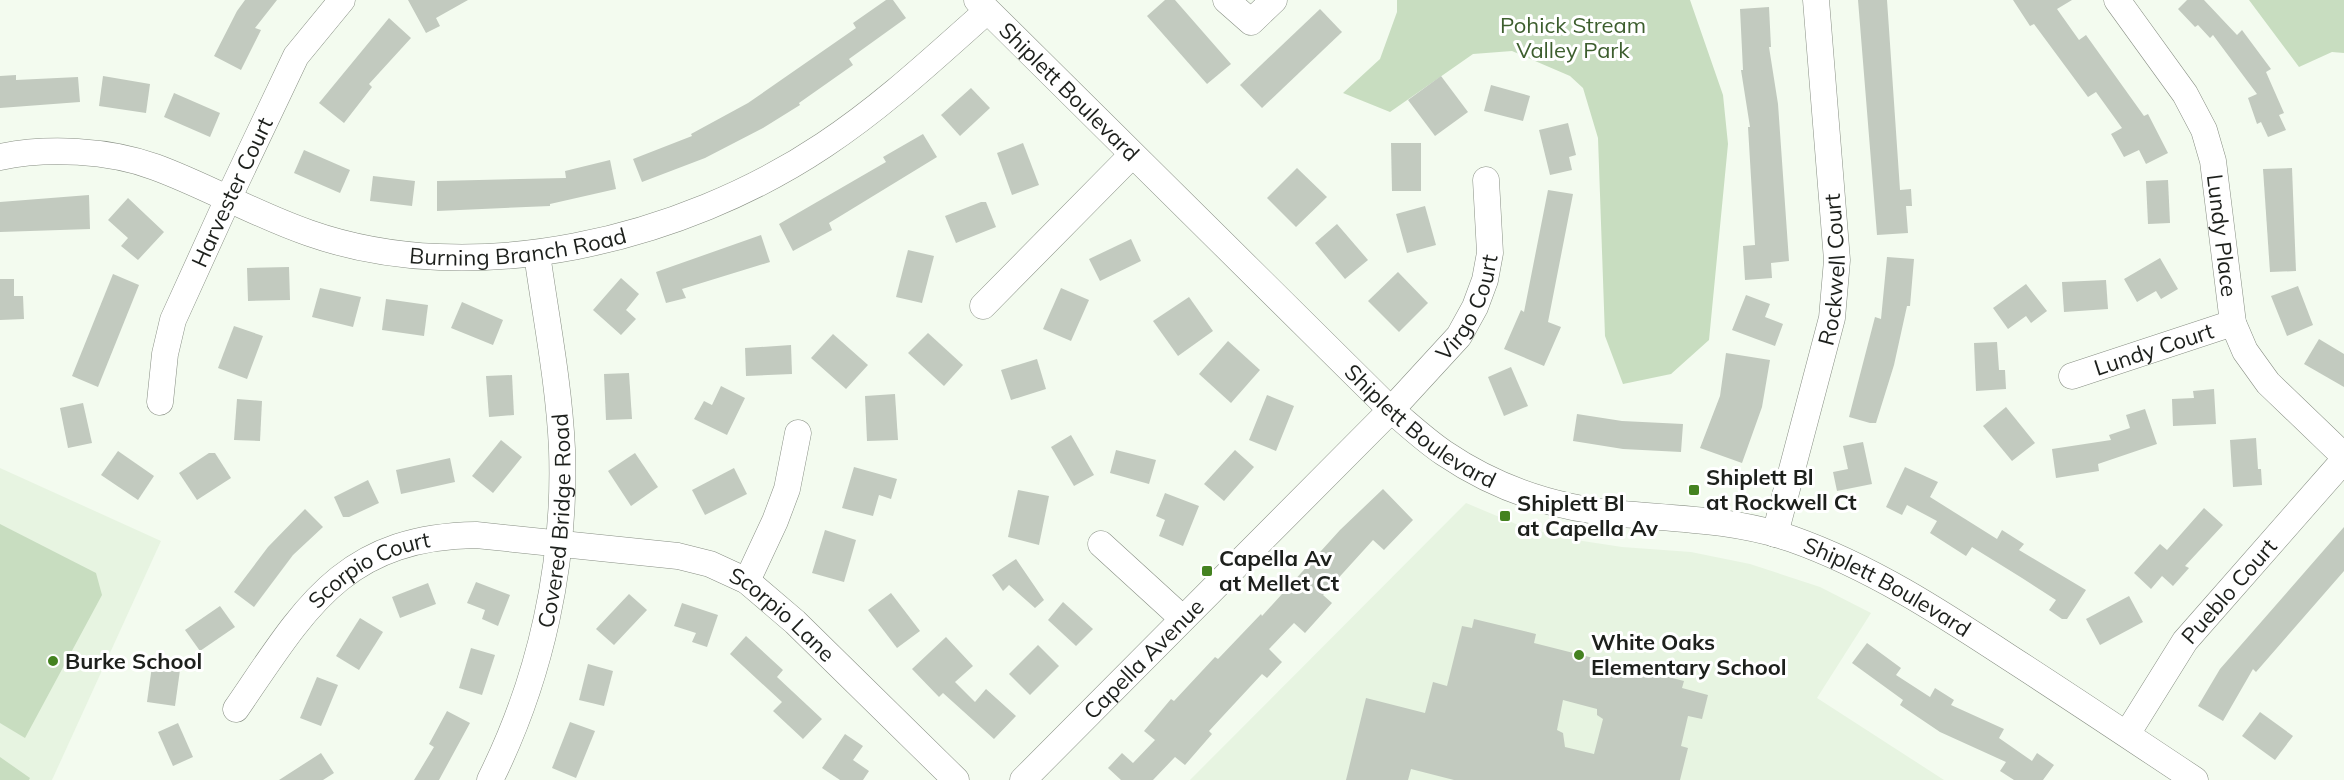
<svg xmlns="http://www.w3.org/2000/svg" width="2344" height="780" font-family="Mulish,sans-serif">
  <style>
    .built { fill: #e7f4e1 }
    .green { fill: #c8ddc0 }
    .building { fill: #c2cabf; fill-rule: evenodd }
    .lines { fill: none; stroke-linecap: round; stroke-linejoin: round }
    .minor-casing { stroke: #888f84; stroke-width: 27 }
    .minor { stroke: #fff; stroke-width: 26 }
    .poi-dot { fill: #448220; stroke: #fff; stroke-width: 2 }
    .labels { text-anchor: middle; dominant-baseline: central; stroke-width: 6; stroke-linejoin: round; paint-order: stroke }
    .park-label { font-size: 22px; fill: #3d5e2e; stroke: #fff }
    .street-label { font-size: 22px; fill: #1d201c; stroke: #fff }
    .poi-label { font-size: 22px; font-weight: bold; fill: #1d201c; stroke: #fff; text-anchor: start }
  </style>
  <rect width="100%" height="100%" fill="#f3fbef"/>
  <!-- built -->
  <g class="built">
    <polygon points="0,468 161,541 52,780 0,780"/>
    <polygon points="1466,503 1516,524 1563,538 1622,547 1691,552 1750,564 1820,587 1871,613 1817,698 1944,780 1190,780"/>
  </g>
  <!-- green -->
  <g class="green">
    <polygon points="1397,0 1690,0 1723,95 1728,144 1709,340 1671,374 1623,384 1605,336 1598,138 1583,88 1570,76 1512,51 1473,54 1390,112 1343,93 1380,59 1397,12"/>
    <polygon points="2249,0 2344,0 2344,53 2332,52 2299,67"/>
    <polygon points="0,524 96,573 102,595 25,738 0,723"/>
    <polygon points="0,757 30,778 29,780 0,780"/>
  </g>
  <!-- building -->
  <g class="building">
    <polygon points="245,0 277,0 255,28 261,30 241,70 214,56 237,11"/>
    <polygon points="408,0 468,0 436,18 440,26 426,33"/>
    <polygon points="886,0 893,0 906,18 849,59 853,65 799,103 800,105 763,128 705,158 642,182 633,159 692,136 691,134 748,103 856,28 853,23"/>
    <polygon points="1165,0 1175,0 1231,64 1207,84 1147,16"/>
    <polygon points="1858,0 1887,0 1900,190 1911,189 1912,206 1906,206 1908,233 1877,235"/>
    <polygon points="2013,0 2072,0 2057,9 2079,40 2086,35 2144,116 2148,114 2168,153 2146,164 2139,150 2124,157 2111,134 2122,128 2096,92 2088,97 2034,24 2030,26"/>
    <polygon points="2187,0 2204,0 2237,35 2242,30 2271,69 2266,72 2284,113 2279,115 2286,130 2268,137 2261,122 2257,124 2248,98 2257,94 2213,35 2210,38 2198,25 2195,27 2178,9"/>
    <polygon points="1769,7 1771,47 1769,47 1778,104 1789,261 1771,263 1772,278 1745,280 1743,246 1755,245 1748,127 1750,127 1741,70 1743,70 1740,9"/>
    <polygon points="1320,9 1342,32 1262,108 1240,85"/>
    <polygon points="389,18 411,38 369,84 372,87 344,123 319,103"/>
    <polygon points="16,75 16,80 78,77 80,102 0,108 0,76"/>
    <polygon points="103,76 150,84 146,113 99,106"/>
    <polygon points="1441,76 1468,112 1435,136 1408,100"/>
    <polygon points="1491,85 1530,96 1523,121 1484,111"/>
    <polygon points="971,88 990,108 960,136 941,115"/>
    <polygon points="174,93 220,113 210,137 164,117"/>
    <polygon points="1568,123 1576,155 1569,157 1572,170 1550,175 1539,130"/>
    <polygon points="923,134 937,157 829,223 832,230 793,251 779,224 886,162 883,157"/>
    <polygon points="1023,143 1039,185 1012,195 997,153"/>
    <polygon points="1391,143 1421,143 1421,191 1392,191"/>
    <polygon points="304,150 350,170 340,193 294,173"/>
    <polygon points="610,160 616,189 550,204 550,206 437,211 437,181 566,178 565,171"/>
    <polygon points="1297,168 1327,197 1296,227 1267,198"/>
    <polygon points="2292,168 2296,271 2270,272 2263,169"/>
    <polygon points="373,176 415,181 412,206 370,201"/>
    <polygon points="2168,180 2170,223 2148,224 2146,181"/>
    <polygon points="1548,190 1573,194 1548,322 1561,327 1544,366 1504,349 1521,310 1524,312"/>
    <polygon points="89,195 90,229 0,232 0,202"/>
    <polygon points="128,198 164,232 138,260 121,246 128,238 108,220"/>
    <polygon points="981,202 986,202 996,227 956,243 945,216"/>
    <polygon points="1425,206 1436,245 1407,253 1396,214"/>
    <polygon points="1337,224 1368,260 1345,279 1315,243"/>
    <polygon points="761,235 770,262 682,289 686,298 666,303 656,272"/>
    <polygon points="1131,239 1141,261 1100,281 1089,259"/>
    <polygon points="908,250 934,256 922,303 896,297"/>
    <polygon points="1887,257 1914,259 1910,306 1907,306 1894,365 1876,423 1870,423 1849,417 1875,317 1881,319"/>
    <polygon points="2160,258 2178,289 2161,299 2156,291 2137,302 2124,279"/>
    <polygon points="289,267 290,300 248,301 247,268"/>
    <polygon points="1398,272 1428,303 1399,332 1368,301"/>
    <polygon points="113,274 139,285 98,387 72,376"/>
    <polygon points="621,278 639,294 626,310 636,319 621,335 593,310"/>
    <polygon points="0,279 14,279 14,296 23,296 24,319 0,320"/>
    <polygon points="2106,280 2108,309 2064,312 2062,282"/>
    <polygon points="2026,284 2047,311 2031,323 2026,316 2008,329 1993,308"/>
    <polygon points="2298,286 2313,325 2287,336 2271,296"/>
    <polygon points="320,288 361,297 353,327 312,317"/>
    <polygon points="1061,288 1089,300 1071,341 1043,329"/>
    <polygon points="1746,295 1770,304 1765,317 1783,324 1775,346 1732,330"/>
    <polygon points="1189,297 1213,331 1178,356 1153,321"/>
    <polygon points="386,299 428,305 424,336 382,330"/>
    <polygon points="462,302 503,320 493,345 451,328"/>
    <polygon points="234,326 263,336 247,379 218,368"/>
    <polygon points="928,333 963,365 944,386 908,353"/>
    <polygon points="833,334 868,365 846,389 811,358"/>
    <polygon points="2319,339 2344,354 2344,387 2304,364"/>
    <polygon points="1228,341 1260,370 1231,403 1199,374"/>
    <polygon points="1997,342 1999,370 2005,370 2006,389 1976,391 1974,343"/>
    <polygon points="791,345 792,374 746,376 745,348"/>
    <polygon points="1726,353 1770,360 1762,407 1742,463 1700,448 1720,396"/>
    <polygon points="1037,359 1046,389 1011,400 1001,370"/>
    <polygon points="1511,367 1528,406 1504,416 1488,377"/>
    <polygon points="629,373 632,419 606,420 604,374"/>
    <polygon points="512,375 514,415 489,417 486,376"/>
    <polygon points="721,386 745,398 727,435 694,419 704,401 712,405"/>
    <polygon points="2214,389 2216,424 2173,426 2172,399 2194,398 2193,391"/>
    <polygon points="895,394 898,440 867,441 865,396"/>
    <polygon points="1267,395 1294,406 1276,451 1249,440"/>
    <polygon points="237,399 262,401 260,441 234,440"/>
    <polygon points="83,403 92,443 68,448 60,408"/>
    <polygon points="2006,407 2035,443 2012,461 1983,426"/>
    <polygon points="2145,409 2157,444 2098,464 2099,471 2056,478 2052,449 2111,440 2109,435 2130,428 2126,415"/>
    <polygon points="1577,414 1622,421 1683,424 1681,452 1623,449 1573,441"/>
    <polygon points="1071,435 1094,475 1074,486 1051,447"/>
    <polygon points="2256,438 2258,469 2261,469 2262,485 2233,487 2230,440"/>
    <polygon points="501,440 522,457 493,493 472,476"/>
    <polygon points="1863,442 1872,484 1837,491 1833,472 1848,469 1843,446"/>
    <polygon points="1116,450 1156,460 1149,484 1110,473"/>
    <polygon points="1235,450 1254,467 1224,501 1204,484"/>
    <polygon points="118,451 154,476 138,500 101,475"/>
    <polygon points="209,453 215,453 231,478 197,500 179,473"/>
    <polygon points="635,453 658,487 631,506 608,471"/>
    <polygon points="450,458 455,482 401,494 396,470"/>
    <polygon points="854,467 897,479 891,499 879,495 873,516 842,508"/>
    <polygon points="1905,467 1938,482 1930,497 1997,539 2002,530 2024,544 2019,550 2086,590 2067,619 2062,619 2049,610 2056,600 2022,578 1972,547 1966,556 1930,533 1937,521 1907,505 1902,515 1886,507"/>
    <polygon points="734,468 747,494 705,515 692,490"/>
    <polygon points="368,480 379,503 349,517 343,517 334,497"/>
    <polygon points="1383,489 1413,520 1384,550 1373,540 1323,595 1332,603 1305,633 1294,623 1269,649 1282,662 1267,678 1262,674 1209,731 1212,734 1185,765 1175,757 1153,780 1121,780 1108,768 1122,753 1133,763 1155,740 1144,731 1171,699 1174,701 1215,657 1218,659 1261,614 1262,616 1340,530"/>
    <polygon points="1018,490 1049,496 1039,545 1008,537"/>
    <polygon points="1165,493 1199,506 1183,546 1159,536 1165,520 1156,516"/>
    <polygon points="2204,508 2223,525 2185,566 2189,568 2173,586 2162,576 2151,589 2134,573 2160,544 2167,550"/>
    <polygon points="305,509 323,527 293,555 254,607 234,592 268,547"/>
    <polygon points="2344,527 2344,571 2256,672 2253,669 2223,721 2198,706 2220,669"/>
    <polygon points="825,530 856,540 844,582 812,573"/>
    <polygon points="1016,559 1044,600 1035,608 1009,585 1003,591 992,575"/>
    <polygon points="476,582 510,595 498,626 482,619 485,610 467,603"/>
    <polygon points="428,583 436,604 400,618 392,597"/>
    <polygon points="891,593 920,631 897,648 868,610"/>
    <polygon points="629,594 647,610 614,645 596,629"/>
    <polygon points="2129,596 2143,622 2100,645 2086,619"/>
    <polygon points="1063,602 1093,629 1076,646 1048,620"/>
    <polygon points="682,603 718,615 707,647 692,642 696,633 674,626"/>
    <polygon points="220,606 235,627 200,651 185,630"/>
    <polygon points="360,618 383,632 359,670 336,656"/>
    <path d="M1474,619L1536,634L1534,643L1684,681L1682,688L1708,695L1702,719L1688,716L1681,746L1688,748L1680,780H1454L1411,769L1408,780H1346L1366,698L1425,713L1433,682L1447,686L1462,626L1472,628ZM1563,700L1597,709V715L1603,719L1594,754L1565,747L1563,733L1557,730Z"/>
    <polygon points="746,636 783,670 777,677 822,719 803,739 773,711 782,702 730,654"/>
    <polygon points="946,637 973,666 955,682 975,702 986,689 1016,716 994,739 943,693 939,697 912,669"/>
    <polygon points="1867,643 1901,668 1896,675 1930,697 1935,688 1954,700 1951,705 2004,729 1999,738 2032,761 2037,753 2054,765 2043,780 2014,780 2000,771 2006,762 1940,732 1900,705 1903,700 1852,663"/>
    <polygon points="1038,645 1059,666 1030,695 1009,674"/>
    <polygon points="471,648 495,655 482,695 459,688"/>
    <polygon points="588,664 613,671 604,706 579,700"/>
    <polygon points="152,666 180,670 175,706 147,702"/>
    <polygon points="317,677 338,685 321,726 300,718"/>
    <polygon points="447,711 470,723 439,780 414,780 434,747 429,744"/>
    <polygon points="2260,712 2293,736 2275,760 2242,736"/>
    <polygon points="570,722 595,731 576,778 552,768"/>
    <polygon points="178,723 193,757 173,766 158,732"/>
    <polygon points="845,734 863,746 853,760 869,771 863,780 840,780 822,768"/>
    <polygon points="321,753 334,773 323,780 279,780"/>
  </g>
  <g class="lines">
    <!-- minor casing -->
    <g class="minor-casing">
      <g id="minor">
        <path id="s1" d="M977,0L1391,410C1409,425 1426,441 1444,453C1497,489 1559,509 1622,514C1679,519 1737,520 1792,539C1871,567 1940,612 2010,658C2072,698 2133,739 2195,780"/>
        <polyline points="1226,0 1251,22 1274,0"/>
        <path id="s2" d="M2117,0L2185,94L2204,130L2213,161L2233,323L2245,351L2268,383L2344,456"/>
        <path id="s3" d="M0,157C47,147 109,150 155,167C207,186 256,215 309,233C474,291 682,240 824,145C883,106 934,58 987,11"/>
        <polyline points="983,306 1132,155"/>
        <path id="s4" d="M2072,376L2233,323"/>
        <path id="s5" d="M160,402L165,354L173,320L228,199L296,56L342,0"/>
        <path id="s6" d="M1775,534L1832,318L1837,260L1816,0"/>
        <polyline points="1101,544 1182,618"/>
        <polyline points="747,581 775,521 787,489 798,433"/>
        <path id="s7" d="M236,709C304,610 342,537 476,535L678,556L710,564L747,581L795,622L956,780"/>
        <path id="s8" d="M2127,734L2185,641L2344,460"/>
        <path id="s9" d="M490,780C541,678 566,563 562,449C559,384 546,318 537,254"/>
        <path id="s10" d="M1023,780L1391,410L1459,336L1475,307L1485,280L1490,253L1486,180"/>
      </g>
    </g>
    <!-- minor -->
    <use href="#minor" class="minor"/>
  </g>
  <!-- markers -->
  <g class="poi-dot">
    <rect x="1688" y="484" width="12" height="12" rx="3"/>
    <rect x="1499" y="510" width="12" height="12" rx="3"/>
    <rect x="1201" y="565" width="12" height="12" rx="3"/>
    <circle cx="1579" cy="655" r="6"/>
    <circle cx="53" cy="661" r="6"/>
  </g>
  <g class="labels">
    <!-- park labels -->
    <g class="park-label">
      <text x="1573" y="25">Pohick Stream<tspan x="1573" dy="25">Valley Park</tspan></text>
    </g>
    <!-- street labels -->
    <g class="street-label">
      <text stroke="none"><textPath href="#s1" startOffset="130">Shiplett Boulevard</textPath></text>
      <text stroke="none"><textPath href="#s5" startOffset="224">Harvester Court</textPath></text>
      <text stroke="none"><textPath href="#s2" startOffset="264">Lundy Place</textPath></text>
      <text stroke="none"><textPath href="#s3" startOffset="537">Burning Branch Road</textPath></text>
      <text stroke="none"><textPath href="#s6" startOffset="272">Rockwell Court</textPath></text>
      <text stroke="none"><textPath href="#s10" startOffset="652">Virgo Court</textPath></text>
      <text stroke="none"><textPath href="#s4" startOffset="86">Lundy Court</textPath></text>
      <text stroke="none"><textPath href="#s1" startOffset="616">Shiplett Boulevard</textPath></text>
      <text stroke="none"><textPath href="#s9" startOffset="270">Covered Bridge Road</textPath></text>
      <text stroke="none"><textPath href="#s7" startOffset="198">Scorpio Court</textPath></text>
      <text stroke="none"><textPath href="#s1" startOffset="1120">Shiplett Boulevard</textPath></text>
      <text stroke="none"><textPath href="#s8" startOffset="176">Pueblo Court</textPath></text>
      <text stroke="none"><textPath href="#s7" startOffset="638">Scorpio Lane</textPath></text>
      <text stroke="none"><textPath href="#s10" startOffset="171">Capella Avenue</textPath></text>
    </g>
    <!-- poi labels -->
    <g class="poi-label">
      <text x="1706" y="477">Shiplett Bl<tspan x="1706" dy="25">at Rockwell Ct</tspan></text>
      <text x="1517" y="503">Shiplett Bl<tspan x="1517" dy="25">at Capella Av</tspan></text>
      <text x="1219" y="558">Capella Av<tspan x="1219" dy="25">at Mellet Ct</tspan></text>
      <text x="1591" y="642">White Oaks<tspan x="1591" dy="25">Elementary School</tspan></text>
      <text x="65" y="661">Burke School</text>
    </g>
  </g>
</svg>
